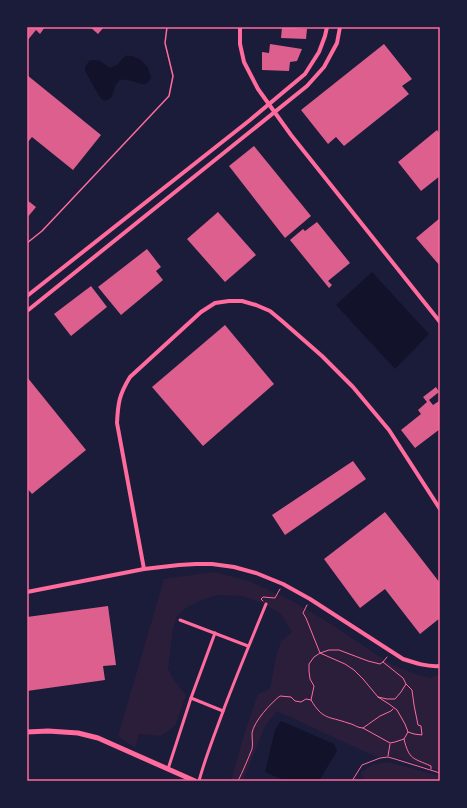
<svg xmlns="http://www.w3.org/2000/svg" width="467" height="808" font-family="Lora,serif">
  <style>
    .green { fill: #2a1e3b }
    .water { fill: #12122b }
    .building { fill: #dd5f8e }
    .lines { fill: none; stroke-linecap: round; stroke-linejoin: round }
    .path { stroke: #ff6b9d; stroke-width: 1 }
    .service { stroke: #ff6b9d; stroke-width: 1.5 }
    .minor { stroke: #ff6b9d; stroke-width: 3 }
    .tertiary { stroke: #ff6b9d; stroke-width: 4 }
    .primary { stroke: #ff6b9d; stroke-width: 5 }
    .neatline { fill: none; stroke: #ff6b9d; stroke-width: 1.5 }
  </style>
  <rect width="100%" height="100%" fill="#1b1b3a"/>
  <!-- green -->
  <g class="green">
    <polygon points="214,572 249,581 294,602 329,623 392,665 412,673 430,678 440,674 440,771 390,756 376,757 277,711 265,726 243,781 231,781 244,735 258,694 270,689 276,657 281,641 292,632 280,613 260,602 242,596 219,595 204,599 187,607 177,616 173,628 168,669 174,680 186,695 175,726 161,736 139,734 135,748 118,736 164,579"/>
    <polygon points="388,762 440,776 440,781 366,781 360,773 372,765"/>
  </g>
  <!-- water -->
  <g class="water">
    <path d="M125,56C134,55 143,60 148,68C149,71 150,75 151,78C150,79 148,83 147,83C144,85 141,84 138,83C119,77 117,77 112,97L106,101L101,99L85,71V67L89,61C99,58 101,62 110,68L117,65Z"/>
    <polygon points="372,272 429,334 395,369 336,305"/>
    <polygon points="281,721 334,744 337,751 319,781 286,781 265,772 275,730"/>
  </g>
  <!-- building -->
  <g class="building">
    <polygon points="27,27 45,27 40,34 36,30 27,41"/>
    <polygon points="90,27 104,27 98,34"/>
    <polygon points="282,27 307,29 306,39 281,38"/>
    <polygon points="270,44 302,49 297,61 290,62 289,71 262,70 262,52 269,53"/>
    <polygon points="384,44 412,79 402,86 409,94 344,146 336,137 328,144 301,110"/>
    <polygon points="27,75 101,135 73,170 32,137 27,143"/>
    <polygon points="437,130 440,134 440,176 421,191 398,162"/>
    <polygon points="254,146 311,216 285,238 229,166"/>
    <polygon points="27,200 36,207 27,218"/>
    <polygon points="218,212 256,255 225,282 187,239"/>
    <polygon points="440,218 440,266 416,238"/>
    <polygon points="317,222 350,263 328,281 332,285 329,288 290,240 303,229 305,231"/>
    <polygon points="147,249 161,267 156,271 163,280 121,315 98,287"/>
    <polygon points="91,286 107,307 71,336 54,314"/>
    <polygon points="225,325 274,384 203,446 152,387"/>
    <polygon points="27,377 86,450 32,494 27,488"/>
    <polygon points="436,387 439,392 429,400 433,405 439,401 440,403 440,429 415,448 401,430 421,414 418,410 427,402 423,397"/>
    <polygon points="353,461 366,479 285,535 272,515"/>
    <polygon points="385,512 440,583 440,618 420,634 385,589 360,608 324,559"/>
    <polygon points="108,606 116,665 103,666 105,680 27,691 27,617"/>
  </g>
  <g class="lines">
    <!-- path -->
    <g class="path">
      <polyline points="263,601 261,599 263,597 275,598 280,589"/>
      <path d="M307,605L303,613L306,618L320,653L345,664L354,670L363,679L378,697L389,704L397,710L405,724L408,732L404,739L395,742L390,743L363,728C357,728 354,724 348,723C328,716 323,720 311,700L314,686L310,679L309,671V664L314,657L320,653L329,650H339L368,661L380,664L383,662L387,657"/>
      <polyline points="406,684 412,690 414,705 418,725 421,726 422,735 414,734 408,732"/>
      <polyline points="378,697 387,699 395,699 401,692 406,684 403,678 383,662"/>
      <polyline points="363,728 380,716 391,711 393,709"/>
      <path d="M404,739C409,760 413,758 431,766V769"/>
      <polyline points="388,756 390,744"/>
      <path d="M238,781C243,771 248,759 252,749C253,744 252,738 252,733C254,721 271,703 280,696L291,697L295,701L301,702L306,699L311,700"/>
      <polyline points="352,781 362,765 380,758 388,757 395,759 440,773"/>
    </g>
    <!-- service -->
    <polyline class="service" points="27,243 42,231 169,96 173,76 165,43 167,27"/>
    <!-- minor -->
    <g class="minor">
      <polyline points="180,620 248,646"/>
      <polyline points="191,698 223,711"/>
      <polyline points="168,769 191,698 215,633"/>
      <path d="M199,781C206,755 216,731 225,706C238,672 252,638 266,604"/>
    </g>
    <!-- tertiary -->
    <g class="tertiary">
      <polyline points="240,27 240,44 244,62 258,89 291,135 440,322"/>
      <polyline points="27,296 250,120 305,74 319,52 325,36 327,27"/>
      <polyline points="27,311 307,86 324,67 337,43 340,27"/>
      <path d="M144,569L117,423C118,403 119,395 130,377L201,312L215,303L229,301H242L256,305L270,311L282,321L322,356L353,387L389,430L440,509"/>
      <path d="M27,592L144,569L179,565L196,564H212L234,567L256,573L283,584L310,599L403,659C415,663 427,667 440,666"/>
    </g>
    <!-- primary -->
    <polyline class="primary" points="27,732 48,731 78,733 98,738 195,781"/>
  </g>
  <!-- border -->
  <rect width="467" height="808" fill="none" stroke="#1b1b3a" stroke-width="56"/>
  <rect x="28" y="28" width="411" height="752" class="neatline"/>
</svg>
